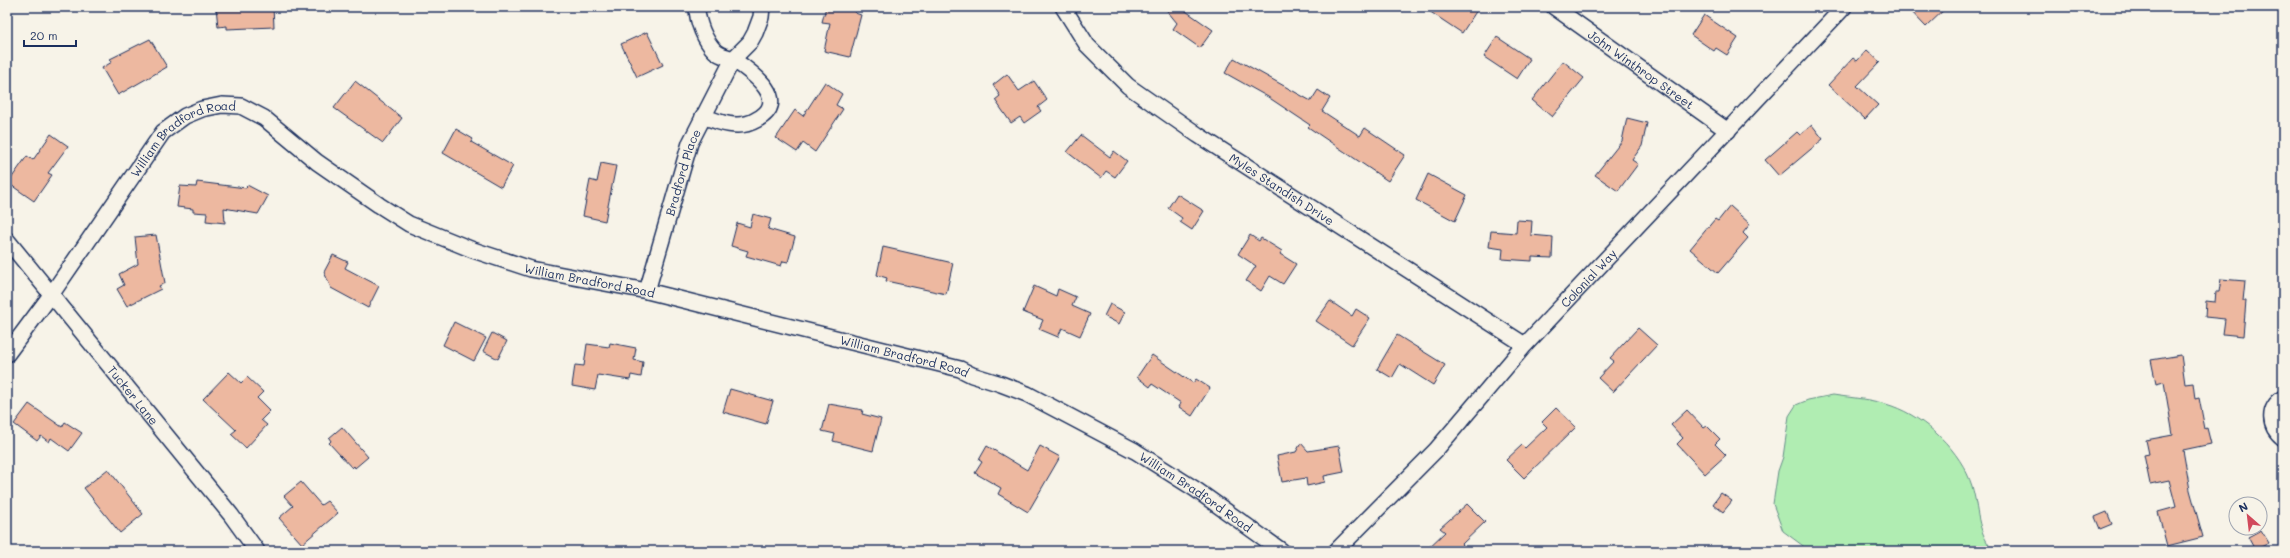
<svg xmlns="http://www.w3.org/2000/svg" width="2290" height="558" font-family="Mali,sans-serif">
  <style>
    .green { fill: #b0edb2; stroke: #668e88 }
    .building { fill: #edb8a0; stroke: #1b2f5e }
    .lines { fill: none; stroke-linecap: round; stroke-linejoin: round }
    .street-casing { stroke: #1b2f5e; stroke-width: 18 }
    .street { stroke: #f7f3e8; stroke-width: 15 }
    .labels { text-anchor: middle; dominant-baseline: central; stroke-width: 3.5; stroke-linejoin: round; paint-order: stroke }
    .street-label { font-size: 12px; fill: #1b2f5e; stroke: #f7f3e8 }
  </style>
  <rect width="100%" height="100%" fill="#f7f3e8"/>
  <filter id="ink" filterUnits="userSpaceOnUse"><feTurbulence type="fractalNoise" baseFrequency=".025" numOctaves="2"/><feDisplacementMap in="SourceGraphic" scale="8" xChannelSelector="R" yChannelSelector="G"/><feConvolveMatrix kernelMatrix="1 2 1 2 8 2 1 2 1" color-interpolation-filters="sRGB"/></filter>
  <g filter="url(#ink)">
    <!-- green -->
    <path class="green" d="M1833,395C1852,398 1873,399 1892,406C1926,418 1961,451 1972,486C1979,510 1976,529 1993,551H1810L1783,531L1773,504L1778,471L1783,457L1789,416L1796,405L1808,400Z"/>
    <!-- building -->
    <g class="building">
      <polygon points="216,7 273,7 274,27 227,29 227,26 218,27"/>
      <polygon points="826,7 856,7 855,13 861,15 850,57 824,51 830,23 822,22"/>
      <polygon points="1164,7 1180,7 1213,30 1200,48 1173,29 1177,23"/>
      <polygon points="1423,7 1479,7 1462,33"/>
      <polygon points="1907,7 1947,7 1926,27"/>
      <polygon points="1704,15 1738,38 1727,55 1716,48 1714,51 1691,35"/>
      <polygon points="647,32 663,65 637,77 621,44"/>
      <polygon points="1497,37 1530,59 1517,79 1484,57"/>
      <polygon points="150,39 167,67 118,95 102,68 112,62 110,59"/>
      <polygon points="1867,50 1880,62 1857,86 1878,105 1865,119 1828,85 1853,58 1857,61"/>
      <polygon points="1234,58 1311,101 1318,90 1330,98 1322,111 1360,136 1365,128 1405,155 1388,181 1308,127 1310,125 1268,97 1225,73"/>
      <polygon points="1563,61 1584,78 1552,117 1532,100"/>
      <polygon points="1007,74 1019,91 1034,81 1047,100 1038,107 1041,111 1024,123 1020,117 1011,123 995,100 1000,96 993,85"/>
      <polygon points="355,81 402,118 383,143 334,108"/>
      <polygon points="825,82 842,94 836,105 843,109 815,152 803,143 797,152 776,138 795,110 803,116"/>
      <polygon points="1627,118 1647,123 1642,146 1632,160 1638,164 1618,191 1595,175 1622,141"/>
      <polygon points="1812,125 1823,139 1779,176 1765,160 1797,132 1800,135"/>
      <polygon points="456,129 473,139 471,142 513,166 501,187 443,153"/>
      <polygon points="51,134 68,146 48,173 52,175 34,201 8,183 27,156 33,160"/>
      <polygon points="1081,135 1110,157 1114,151 1127,161 1115,177 1106,171 1101,178 1067,152"/>
      <polygon points="601,163 616,166 605,221 583,216 590,180 597,182"/>
      <polygon points="1428,174 1467,195 1455,221 1416,200"/>
      <polygon points="197,182 246,188 247,185 268,196 258,214 224,208 225,223 206,221 207,213 193,212 193,209 177,207 180,186 196,187"/>
      <polygon points="1177,194 1204,211 1192,230 1180,222 1182,218 1168,208"/>
      <polygon points="1730,206 1750,224 1743,233 1748,238 1718,273 1690,249 1715,219 1718,221"/>
      <polygon points="753,214 771,219 768,229 795,237 788,262 783,261 781,266 746,256 748,251 731,246 737,223 750,227"/>
      <polygon points="1517,220 1532,221 1531,235 1553,237 1552,258 1532,257 1532,261 1502,259 1503,249 1489,247 1491,231 1516,233"/>
      <polygon points="156,235 165,283 159,286 161,289 127,306 117,289 124,285 119,274 138,264 135,237"/>
      <polygon points="1250,235 1259,241 1261,238 1282,251 1280,254 1296,264 1283,284 1270,276 1261,291 1246,281 1256,266 1238,254"/>
      <polygon points="883,247 953,263 946,294 886,281 887,278 877,275"/>
      <polygon points="333,255 348,262 345,268 379,286 368,308 331,288 324,272"/>
      <polygon points="2221,279 2245,281 2243,301 2246,301 2243,336 2223,334 2225,319 2205,317 2206,301 2215,302 2216,292 2219,292"/>
      <polygon points="1034,286 1056,296 1058,289 1076,297 1072,306 1090,314 1080,336 1062,328 1058,337 1039,329 1043,320 1023,312"/>
      <polygon points="1330,301 1352,316 1356,309 1370,318 1352,345 1316,321"/>
      <polygon points="1110,304 1125,312 1119,324 1104,316"/>
      <polygon points="454,322 486,338 474,361 443,345"/>
      <polygon points="1638,328 1657,345 1613,392 1598,378 1614,361 1610,358"/>
      <polygon points="492,333 507,341 498,359 483,351"/>
      <polygon points="1397,335 1445,365 1433,385 1400,364 1392,378 1377,369"/>
      <polygon points="610,343 636,348 634,360 643,362 641,377 631,375 630,380 598,375 595,390 572,386 575,365 584,366 587,344 609,347"/>
      <polygon points="1152,355 1193,383 1196,379 1210,388 1192,416 1179,407 1181,403 1152,384 1150,387 1137,377"/>
      <polygon points="2181,355 2185,384 2193,383 2195,399 2199,398 2205,429 2207,428 2211,444 2183,450 2190,490 2203,537 2167,546 2158,512 2176,507 2169,480 2150,484 2144,455 2149,454 2146,440 2173,435 2164,382 2156,384 2151,360"/>
      <polygon points="229,372 241,383 247,377 263,392 257,398 270,411 261,420 267,425 246,448 231,434 236,430 203,399"/>
      <polygon points="730,389 773,401 766,424 723,412"/>
      <polygon points="29,404 62,427 65,422 82,433 69,451 51,438 49,442 41,436 37,441 14,424"/>
      <polygon points="829,404 863,410 862,414 881,419 873,451 833,441 835,434 822,431"/>
      <polygon points="1556,408 1576,427 1524,478 1506,460 1522,445 1525,448 1547,427 1542,422"/>
      <polygon points="1687,410 1704,428 1707,426 1720,439 1715,444 1726,455 1705,474 1677,444 1683,438 1671,425"/>
      <polygon points="342,427 368,457 355,468 354,466 352,468 329,443 331,441 329,438"/>
      <polygon points="1301,443 1308,451 1339,446 1344,472 1324,476 1325,482 1307,486 1306,478 1282,482 1277,456 1296,452"/>
      <polygon points="987,446 1027,470 1040,446 1060,457 1028,512 998,494 1001,488 975,473 982,462 979,460"/>
      <polygon points="108,469 143,514 120,533 84,488"/>
      <polygon points="301,482 321,505 327,501 338,513 302,544 279,518 293,506 284,496"/>
      <polygon points="1721,493 1732,501 1723,512 1713,504"/>
      <polygon points="1467,504 1485,522 1462,544 1469,551 1425,551 1445,532 1440,528"/>
      <polygon points="2107,512 2112,524 2100,529 2095,517"/>
      <polygon points="2261,530 2269,543 2255,550 2248,537"/>
    </g>
    <g class="lines">
      <!-- street casing -->
      <g class="street-casing">
        <g id="street">
          <path d="M697,7C697,22 705,41 715,51C721,57 728,56 734,60C753,73 792,101 756,120C739,130 720,123 703,116"/>
          <path id="s1" d="M1063,7L1087,45L1128,86L1198,135L1525,345"/>
          <path id="s2" d="M1554,7L1728,131"/>
          <path id="s3" d="M7,240L231,515L257,551"/>
          <path id="s4" d="M647,291L690,143L733,59L750,42L755,33L761,17L762,7"/>
          <path id="s5" d="M7,354L51,295L163,132L185,116L202,109L222,105L241,106L264,118L317,162L379,205L409,224L473,250L531,269L647,291L960,369L972,375L1001,384L1027,394L1135,451L1195,489L1282,551"/>
          <path d="M2283,398C2267,409 2269,427 2283,438"/>
          <path id="s6" d="M1336,551L1436,450L1525,345L1844,7"/>
        </g>
      </g>
      <!-- street -->
      <use href="#street" class="street"/>
    </g>
  </g>
  <g class="labels">
    <!-- street labels -->
    <g class="street-label">
      <text stroke="none"><textPath href="#s2" startOffset="107">John Winthrop Street</textPath></text>
      <text stroke="none"><textPath href="#s5" startOffset="285">William Bradford Road</textPath></text>
      <text stroke="none"><textPath href="#s4" startOffset="124">Bradford Place</textPath></text>
      <text stroke="none"><textPath href="#s1" startOffset="288">Myles Standish Drive</textPath></text>
      <text stroke="none"><textPath href="#s6" startOffset="372">Colonial Way</textPath></text>
      <text stroke="none"><textPath href="#s5" startOffset="752">William Bradford Road</textPath></text>
      <text stroke="none"><textPath href="#s5" startOffset="1076">William Bradford Road</textPath></text>
      <text stroke="none"><textPath href="#s3" startOffset="200">Tucker Lane</textPath></text>
      <text stroke="none"><textPath href="#s5" startOffset="1400">William Bradford Road</textPath></text>
    </g>
  </g>
  <!-- margin -->
  <rect width="2290" height="558" fill="none" stroke="#f7f3e8" stroke-width="24"/>
  <rect x="12" y="12" width="2266" height="534" fill="none" stroke="#1b2f5e" stroke-width="1.5" filter="url(#ink)"/>
  <!-- north arrow -->
  <g transform="translate(2248 516) rotate(332)"><circle r="19" fill="#f7f3e8" stroke="#9fa5b1"/>
  <path d="M0-3L7 15L0 10L-7 15Z" fill="#d1495b"/>
  <text y="-6" font-size="11" font-weight="bold" text-anchor="middle" fill="#1b2f5e">N</text>
  </g>
  <!-- scale -->
  <path d="M24 40v6h52v-6" fill="none" stroke="#1b2f5e" stroke-width="2"/>
  <text x="30" y="40" font-size="12" fill="#1b2f5e" stroke="#f7f3e8" stroke-width="3" paint-order="stroke">20 m</text>
</svg>
